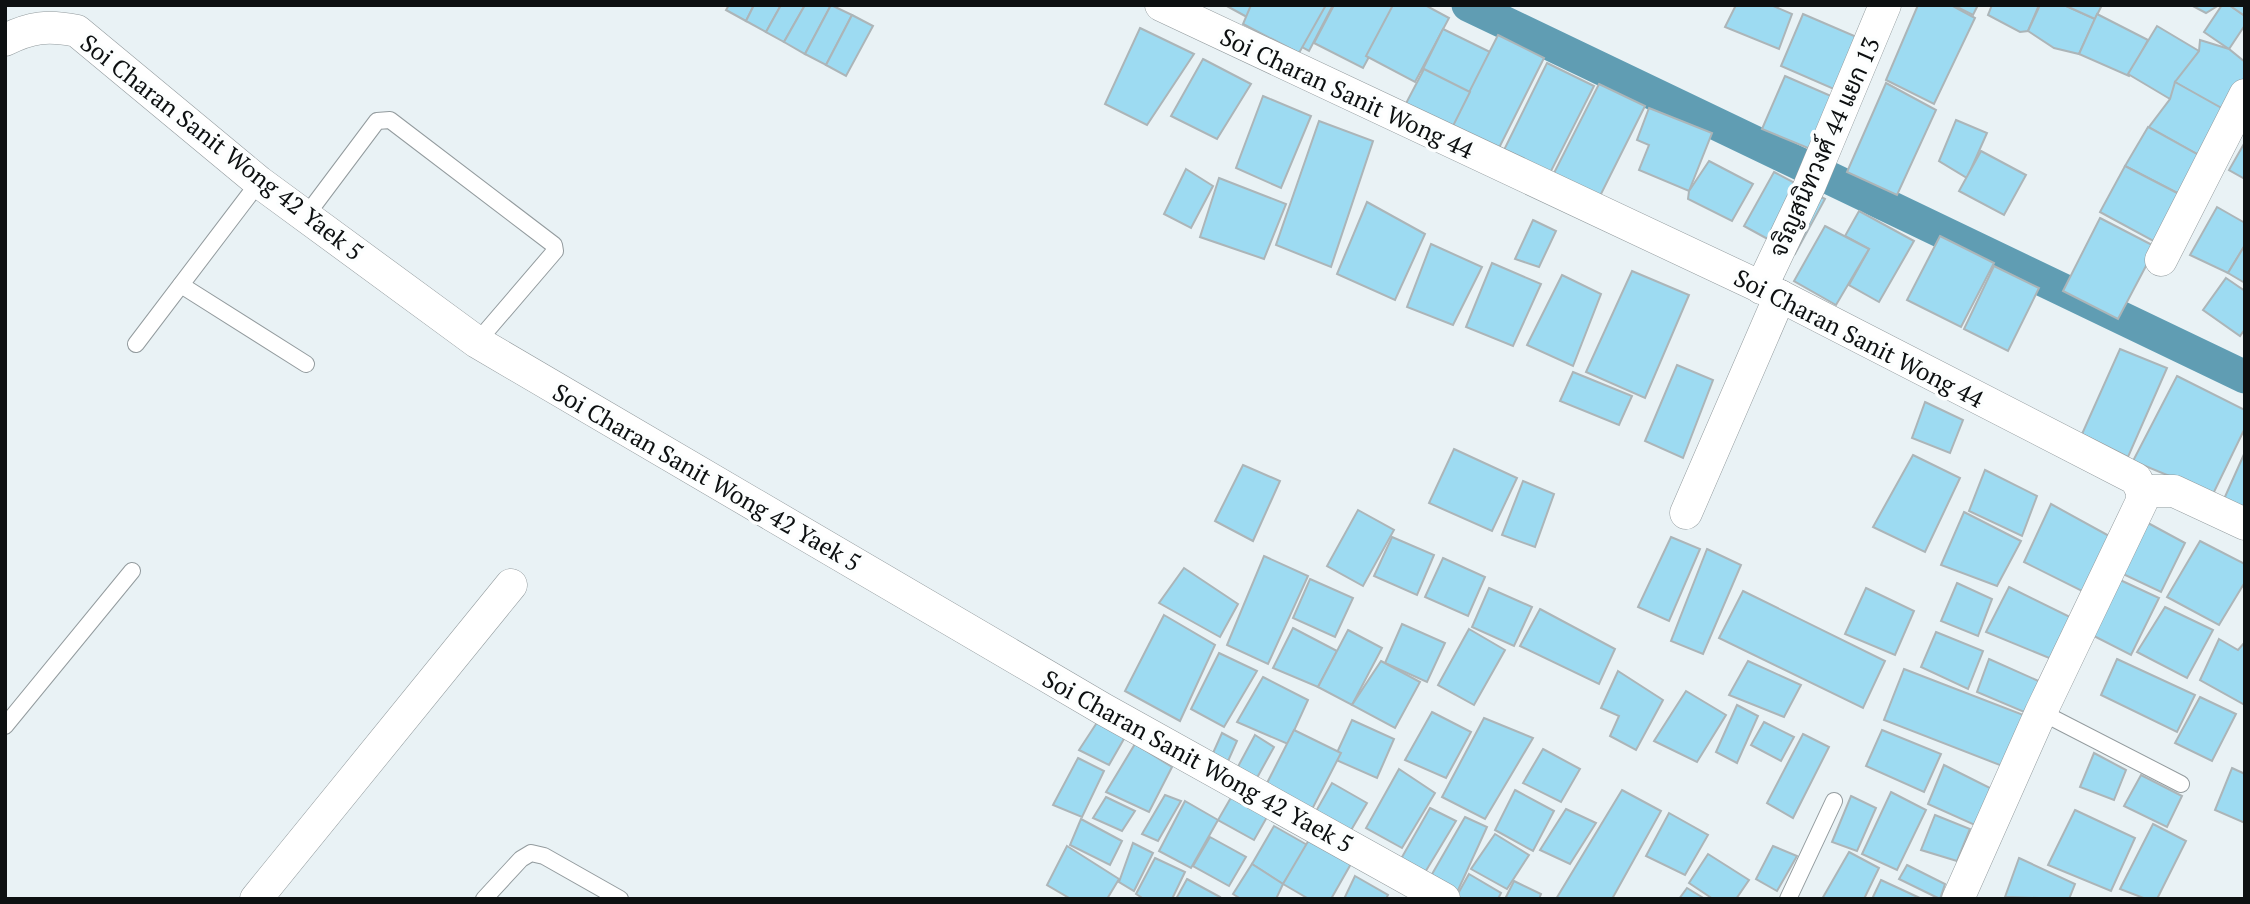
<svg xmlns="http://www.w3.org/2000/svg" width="2250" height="904" font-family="'PT Serif',Sarabun,serif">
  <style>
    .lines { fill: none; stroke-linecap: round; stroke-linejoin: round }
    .canal { stroke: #609db3; stroke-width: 33 }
    .building { fill: #9ddbf2; stroke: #acb5b8; stroke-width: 2 }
    .lane-casing { stroke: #939b9e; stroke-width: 18 }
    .street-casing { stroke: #939b9e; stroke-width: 33 }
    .lane { stroke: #fff; stroke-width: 16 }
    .street { stroke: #fff; stroke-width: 32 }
    .labels { text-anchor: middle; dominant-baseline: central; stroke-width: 7; stroke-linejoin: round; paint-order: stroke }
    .street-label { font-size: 24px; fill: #0d1011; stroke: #fcfefe }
  </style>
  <rect width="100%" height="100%" fill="#e9f2f5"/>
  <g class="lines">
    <!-- canal -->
    <polyline class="canal" points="1468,5 2245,377"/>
  </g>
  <!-- building -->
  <g class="building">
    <polygon points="729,5 754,5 746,21 726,10"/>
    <polygon points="754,5 781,5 766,32 746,21"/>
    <polygon points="781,5 805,5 784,42 766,32"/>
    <polygon points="805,5 831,5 805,54 784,42"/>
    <polygon points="831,5 852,15 826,65 805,54"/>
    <polygon points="1225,5 1333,5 1309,51"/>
    <polygon points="1251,5 1326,5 1299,53 1243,24"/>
    <polygon points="1334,5 1397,5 1363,68 1314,43"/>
    <polygon points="1393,5 1425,5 1449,18 1415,82 1366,56"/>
    <polygon points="1736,5 1771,5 1792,14 1779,49 1725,27"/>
    <polygon points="1918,5 1951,5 1975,18 1934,104 1886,80"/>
    <polygon points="1953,5 1978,5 1973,15"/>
    <polygon points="1992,5 2039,5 2028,31 2020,32 1988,15"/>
    <polygon points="2040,5 2064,5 2095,19 2079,54 2054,48 2028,31"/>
    <polygon points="2064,5 2102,5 2095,19"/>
    <polygon points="2191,5 2219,5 2206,13"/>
    <polygon points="2222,5 2229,5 2245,16 2245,25 2229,49 2204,32"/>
    <polygon points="2229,5 2245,5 2245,16"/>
    <polygon points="1803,14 1866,41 1843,93 1781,66"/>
    <polygon points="2097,14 2148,40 2129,76 2079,54"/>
    <polygon points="852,15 873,26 846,76 826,65"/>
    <polygon points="2157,26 2199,51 2170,99 2128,74"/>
    <polygon points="1140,28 1194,54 1147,125 1105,104"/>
    <polygon points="1443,29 1490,52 1469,94 1422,71"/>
    <polygon points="1498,35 1544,58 1498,150 1452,126"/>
    <polygon points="2200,40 2229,49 2245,62 2245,100 2234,117 2175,82 2199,51"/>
    <polygon points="1203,59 1251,84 1217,139 1171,116"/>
    <polygon points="1547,63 1594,86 1548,177 1502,154"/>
    <polygon points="1424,69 1470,92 1449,134 1402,111"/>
    <polygon points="1785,76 1847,103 1825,155 1762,129"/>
    <polygon points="2175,82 2241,119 2215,164 2149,127 2170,99"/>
    <polygon points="1886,83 1936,110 1897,195 1847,172"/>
    <polygon points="1599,84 1645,106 1599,198 1553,175"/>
    <polygon points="1263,96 1311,116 1281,188 1236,168"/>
    <polygon points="1649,108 1712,133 1689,191 1639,170 1649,145 1637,140"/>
    <polygon points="1956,120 1987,133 1967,178 1939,161"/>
    <polygon points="1319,121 1373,141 1331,267 1276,245"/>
    <polygon points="2148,127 2213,163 2183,196 2125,166"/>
    <polygon points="2245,142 2245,179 2229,170"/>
    <polygon points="1981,151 2026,175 2004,215 1959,191"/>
    <polygon points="1709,161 1753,184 1732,221 1688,199 1689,191"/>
    <polygon points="2125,166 2183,196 2157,243 2100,212"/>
    <polygon points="1186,169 1213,186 1191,228 1164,214"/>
    <polygon points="1774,172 1825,199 1795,254 1744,226"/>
    <polygon points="1219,178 1286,204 1264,259 1200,237"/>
    <polygon points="1367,202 1425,234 1395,300 1337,274"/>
    <polygon points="2217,207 2245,223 2245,245 2228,273 2190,255"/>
    <polygon points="1859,211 1914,241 1879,302 1849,285 1869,249 1845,236"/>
    <polygon points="2100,218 2156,247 2118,319 2063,291"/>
    <polygon points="1533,220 1556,231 1539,267 1515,259"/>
    <polygon points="1825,226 1869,249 1836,305 1794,281"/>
    <polygon points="1940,236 1994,263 1961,327 1907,300"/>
    <polygon points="1431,244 1482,267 1453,325 1407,307"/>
    <polygon points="2245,245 2245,283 2228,273"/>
    <polygon points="1492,263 1541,284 1513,346 1466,327"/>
    <polygon points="1994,266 2039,288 2008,351 1964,329"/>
    <polygon points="1632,271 1689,295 1645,398 1586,372"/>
    <polygon points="1562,275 1601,294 1573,366 1527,345"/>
    <polygon points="2226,278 2245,291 2245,329 2240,336 2203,310"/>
    <polygon points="2120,349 2167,368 2128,457 2082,434"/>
    <polygon points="1677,365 1713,380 1683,458 1645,441"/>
    <polygon points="1573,372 1632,396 1619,425 1560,401"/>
    <polygon points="2177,376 2245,410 2245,428 2213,494 2133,461"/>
    <polygon points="1925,402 1963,420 1950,453 1912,438"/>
    <polygon points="1454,449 1517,478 1492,531 1429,503"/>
    <polygon points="2245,452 2245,508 2224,499"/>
    <polygon points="1913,455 1960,478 1925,552 1873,527"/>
    <polygon points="1243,465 1280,481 1253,541 1215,521"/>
    <polygon points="1985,470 2037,496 2022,536 1969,511"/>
    <polygon points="1523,481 1554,494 1535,547 1502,535"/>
    <polygon points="2051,504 2111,537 2084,592 2024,562"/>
    <polygon points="1358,510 1394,530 1363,586 1327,566"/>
    <polygon points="1964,512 2021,541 1997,586 1941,565"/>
    <polygon points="2148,523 2185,543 2161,592 2121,573"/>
    <polygon points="1392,537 1434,555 1417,595 1374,576"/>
    <polygon points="1671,537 1700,549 1669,621 1638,607"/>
    <polygon points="2200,541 2245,564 2245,582 2219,625 2167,597"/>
    <polygon points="1707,549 1741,565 1703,654 1671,641"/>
    <polygon points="1264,556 1308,576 1268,664 1227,645"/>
    <polygon points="1443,558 1485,577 1468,616 1425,597"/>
    <polygon points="1184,568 1238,604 1220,637 1159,603"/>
    <polygon points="1310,579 1353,598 1335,637 1293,618"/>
    <polygon points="2118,579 2159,598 2131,655 2090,634"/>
    <polygon points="1957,583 1992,599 1978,636 1941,621"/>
    <polygon points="2009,587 2072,618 2054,660 1986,632"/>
    <polygon points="1489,588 1532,607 1514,646 1472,627"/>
    <polygon points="1866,588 1914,611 1895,655 1845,634"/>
    <polygon points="1743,591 1885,661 1863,708 1719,638"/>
    <polygon points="2165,607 2213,630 2187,678 2137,652"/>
    <polygon points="1540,609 1615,649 1599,684 1520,646"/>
    <polygon points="1164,615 1215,645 1180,721 1125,691"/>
    <polygon points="1402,624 1445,643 1427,682 1385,663"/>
    <polygon points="1293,628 1337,651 1318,687 1273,668"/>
    <polygon points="1469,629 1505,650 1474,705 1438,685"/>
    <polygon points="1348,630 1382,648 1352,705 1318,687"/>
    <polygon points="1936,632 1983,651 1968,689 1921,667"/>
    <polygon points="2219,639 2238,650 2245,642 2245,705 2200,680"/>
    <polygon points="1219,653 1257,671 1224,727 1191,709"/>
    <polygon points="1989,659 2043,683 2029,714 1977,692"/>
    <polygon points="2117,659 2195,695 2177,732 2101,695"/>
    <polygon points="1381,661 1420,682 1395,728 1352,705"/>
    <polygon points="1748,661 1801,685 1784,717 1729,695"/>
    <polygon points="1904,669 2026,716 2005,767 1884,720"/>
    <polygon points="1618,671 1663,700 1636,750 1610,736 1619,716 1601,708"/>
    <polygon points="1263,677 1308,700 1288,744 1237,722"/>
    <polygon points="1686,691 1726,715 1697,762 1654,741"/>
    <polygon points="2200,697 2236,714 2212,761 2175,743"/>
    <polygon points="1737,705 1758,716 1737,763 1716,752"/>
    <polygon points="1432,712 1471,732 1446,778 1405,760"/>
    <polygon points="1484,718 1533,738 1485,819 1442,797"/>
    <polygon points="1352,720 1394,739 1377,778 1334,759"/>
    <polygon points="1098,721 1125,737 1109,765 1079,750"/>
    <polygon points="1764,722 1794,737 1781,761 1751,745"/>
    <polygon points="1294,730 1341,753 1308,817 1265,787"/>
    <polygon points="1882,730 1941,754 1924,792 1866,766"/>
    <polygon points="1222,733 1237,741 1224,770 1209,762"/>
    <polygon points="1803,734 1829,747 1793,818 1767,803"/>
    <polygon points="1255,735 1274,747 1253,785 1234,774"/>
    <polygon points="1135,744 1172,767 1149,812 1106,792"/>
    <polygon points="1543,749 1580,769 1561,802 1523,783"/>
    <polygon points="2094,753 2126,770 2114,800 2080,787"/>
    <polygon points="1078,758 1104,771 1082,817 1053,805"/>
    <polygon points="1944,765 1990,788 1977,826 1928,804"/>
    <polygon points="2232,768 2245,774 2245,823 2215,810"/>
    <polygon points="1399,769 1435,793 1402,848 1366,828"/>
    <polygon points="2141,775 2182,796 2167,827 2124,806"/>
    <polygon points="1332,783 1367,803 1350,832 1315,813"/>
    <polygon points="1236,789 1271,810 1254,840 1218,820"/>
    <polygon points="1515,790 1554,811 1533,851 1495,830"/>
    <polygon points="1622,790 1661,811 1612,899 1556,899"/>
    <polygon points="1891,792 1926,810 1897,870 1862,854"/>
    <polygon points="1165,795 1181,801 1158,841 1142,834"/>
    <polygon points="1851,796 1876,808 1857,851 1832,842"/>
    <polygon points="1106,797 1135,811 1122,831 1093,818"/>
    <polygon points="1185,801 1218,820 1191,868 1159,851"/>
    <polygon points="1430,808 1456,821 1418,884 1394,871"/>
    <polygon points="1566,809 1596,823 1570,864 1540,850"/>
    <polygon points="2075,810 2135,838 2111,891 2048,865"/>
    <polygon points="1669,813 1708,835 1685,875 1646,856"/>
    <polygon points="1935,815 1970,829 1957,861 1921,850"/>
    <polygon points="1465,817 1487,827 1454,899 1424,888"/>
    <polygon points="1081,819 1122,841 1110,865 1070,845"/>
    <polygon points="2153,824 2186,841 2157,899 2146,899 2120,889"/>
    <polygon points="1274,826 1309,846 1283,884 1252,864"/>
    <polygon points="1495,834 1529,855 1507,889 1471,869"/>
    <polygon points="1210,837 1246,857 1229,886 1193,866"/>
    <polygon points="1310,838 1352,862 1331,899 1309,899 1283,884"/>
    <polygon points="1133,843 1153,853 1134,891 1119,882"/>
    <polygon points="1067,846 1119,879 1107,899 1071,899 1047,885"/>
    <polygon points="1773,846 1797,856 1777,891 1756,879"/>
    <polygon points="1849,852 1879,868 1864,899 1822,899"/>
    <polygon points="1708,854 1749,880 1736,899 1713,899 1689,883"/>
    <polygon points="1155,858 1185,872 1172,899 1144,899 1136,894"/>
    <polygon points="2019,858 2075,884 2069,899 2005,897"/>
    <polygon points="1252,864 1283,884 1276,899 1241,899 1233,894"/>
    <polygon points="1907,865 1945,884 1940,899 1899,879"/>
    <polygon points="1469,874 1501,893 1498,899 1455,899"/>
    <polygon points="1355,876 1388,895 1386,899 1344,899"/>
    <polygon points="1187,879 1220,897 1219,899 1176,899"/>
    <polygon points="1881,880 1922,899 1872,899"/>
    <polygon points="1514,881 1541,894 1539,899 1505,899"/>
    <polygon points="1687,888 1705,899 1679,899"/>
  </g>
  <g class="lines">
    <!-- lane casing -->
    <g class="lane-casing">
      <g id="lane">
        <polyline points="305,217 377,121 390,120 554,245 555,251 477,342"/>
        <polyline points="181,285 306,364"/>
        <polyline points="136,344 259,182"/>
        <polyline points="2041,712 2181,784"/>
        <polyline points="5,726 132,571"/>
        <polyline points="484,899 521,859 531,853 544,856 620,899"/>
        <polyline points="1788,899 1834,801"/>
      </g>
    </g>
    <!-- street casing -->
    <g class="street-casing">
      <g id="street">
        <polyline points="1161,5 1780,296 2136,479 2142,491 2142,501 2041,712 1958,899"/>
        <path d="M5,40C31,27 48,25 77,31L259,182L477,342L1103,709L1444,899"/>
        <polyline points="2161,260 2245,95"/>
        <polyline points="1761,288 1809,187 1885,5"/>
        <polyline points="2142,491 2174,491 2245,524"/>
        <polyline points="1686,513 1780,296"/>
        <polyline points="256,899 511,585"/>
      </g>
    </g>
    <!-- lane -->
    <use href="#lane" class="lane"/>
    <!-- street -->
    <use href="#street" class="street"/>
  </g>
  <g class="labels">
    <!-- street labels -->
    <g class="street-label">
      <text transform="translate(1347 93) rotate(25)">Soi Charan Sanit Wong 44</text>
      <text transform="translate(222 147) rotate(38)">Soi Charan Sanit Wong 42 Yaek 5</text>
      <text transform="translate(1824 147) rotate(-66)">จริญสนิทวงศ์ 44 แยก 13</text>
      <text transform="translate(1859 338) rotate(27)">Soi Charan Sanit Wong 44</text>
      <text transform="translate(707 477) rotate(30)">Soi Charan Sanit Wong 42 Yaek 5</text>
      <text transform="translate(1198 761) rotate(29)">Soi Charan Sanit Wong 42 Yaek 5</text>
    </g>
  </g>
  <!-- border -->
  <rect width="2250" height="904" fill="none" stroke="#0d1011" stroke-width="14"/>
</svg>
